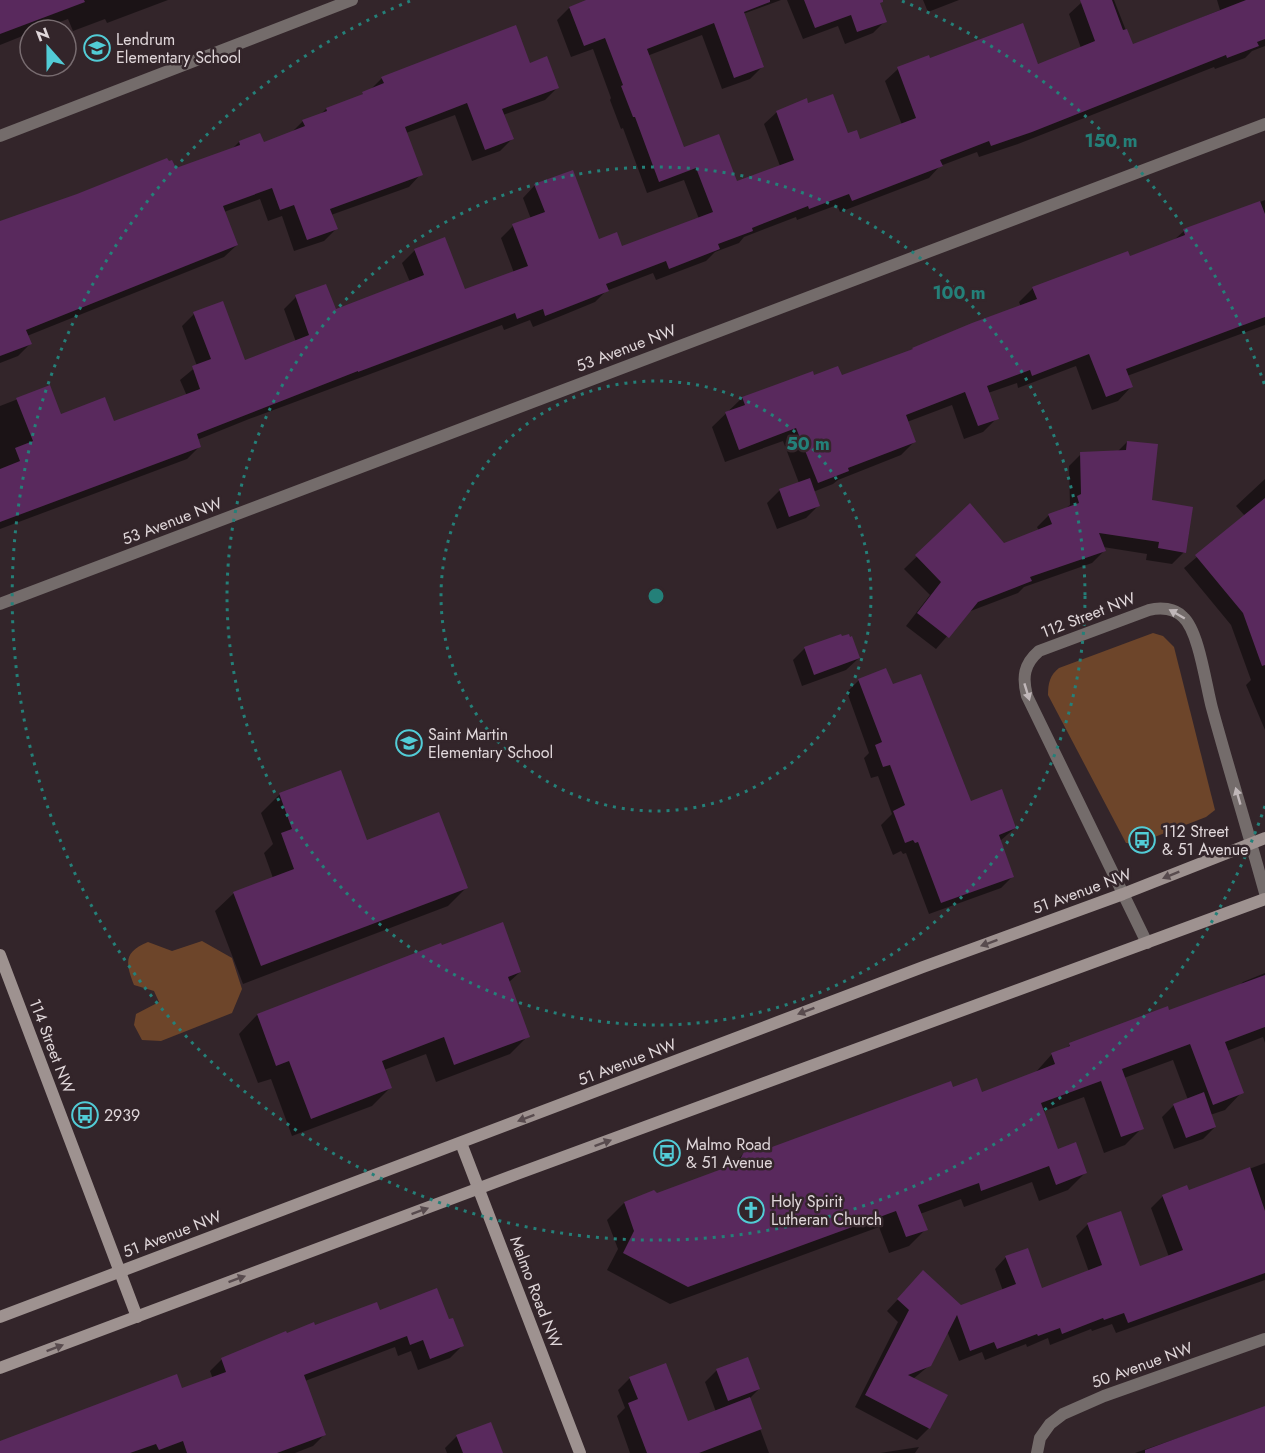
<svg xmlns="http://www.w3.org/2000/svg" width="1265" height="1453" font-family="Jost,sans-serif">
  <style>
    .green { fill: #6d452a }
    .shadow { fill: #0007 }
    .building { fill: #59295d }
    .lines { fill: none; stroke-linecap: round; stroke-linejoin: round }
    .street { stroke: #746c6b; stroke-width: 12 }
    .secondary { stroke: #9e9290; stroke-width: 12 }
    .oneway { fill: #c0b7b9 }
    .oneway2 { fill: #584b4e }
    .ring { fill: none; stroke: #248079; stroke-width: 3; stroke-dasharray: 3 6 }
    .labels { text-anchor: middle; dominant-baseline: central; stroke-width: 5; stroke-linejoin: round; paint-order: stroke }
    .poi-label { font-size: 16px; fill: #e0d7da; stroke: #33252a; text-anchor: start }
    .street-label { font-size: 16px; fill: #e0d7da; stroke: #33252a }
    .centre { fill: #248079; stroke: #33252a; stroke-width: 3 }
    .ring-label { font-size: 18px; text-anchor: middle; font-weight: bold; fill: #248079; stroke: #33252a; stroke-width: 5; stroke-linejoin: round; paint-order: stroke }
  </style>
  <rect width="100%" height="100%" fill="#33252a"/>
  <!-- green -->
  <g class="green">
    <path d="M1153,633L1163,636L1174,647L1215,810L1206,817L1139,843H1126L1048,695C1048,683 1050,675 1059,668Z"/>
    <path d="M202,941L232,958L242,989L232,1013L161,1041L142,1040L134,1025L136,1014L159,1002L154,991L134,985C125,962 124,952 148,942L172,951Z"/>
  </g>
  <!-- shadow -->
  <g class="shadow">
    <polygon points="0,0 168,0 107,23 105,19 73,31 68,19 38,30 30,30 30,33 0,45"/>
    <polygon points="590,0 781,0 743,14 762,67 750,79 722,89 702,35 647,56 683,149 736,183 780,166 764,124 777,112 807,105 847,135 859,141 902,125 885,81 898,69 928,57 929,60 1037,66 1081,48 1069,14 1082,2 1087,0 1114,0 1132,46 1220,10 1217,0 1265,0 1265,46 1252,51 1245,58 1215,69 1214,67 1018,144 979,157 977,152 940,166 929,178 840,212 837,205 797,220 796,217 744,237 739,243 715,252 706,261 656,280 653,273 606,291 595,302 561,316 533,327 530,320 504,330 502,325 249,419 197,440 200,446 187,459 0,529 0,406 49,387 60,416 113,423 187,396 180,380 197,366 182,326 194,314 244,362 296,342 284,309 296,297 335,311 410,282 402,263 415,250 464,291 514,273 501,238 513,226 531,219 523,198 535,185 598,241 622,248 699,219 684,180 647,193 623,128 621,129 610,100 611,98 593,49 571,57 557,20 569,8"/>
    <polygon points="787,0 877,0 885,21 873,33 845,44 838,26 803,39"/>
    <polygon points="923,0 959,0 928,12"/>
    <polygon points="529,65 557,88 545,100 503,115 512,139 500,151 472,161 455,115 406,133 421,174 409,187 331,215 336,229 324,241 294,251 282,216 268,221 260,199 224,212 237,245 224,257 27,336 30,344 18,356 0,363 0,222 175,170 232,149 239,142 263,144 291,133 303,121 321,114 326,109 358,97 370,90 382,78"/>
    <polygon points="1265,200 1265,325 1127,376 1131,387 1118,401 1092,410 1076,366 1018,388 1017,383 988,393 997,418 983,432 964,439 952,405 907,422 914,442 901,455 838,480 833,484 813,492 818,506 806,518 777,529 767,503 780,490 799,483 783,441 725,462 712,427 742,398 812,373 814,377 841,377 910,351 1021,307 1019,302 1033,288 1129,257 1174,240 1184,231"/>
    <polygon points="1127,442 1150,501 1184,552 1172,564 1146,560 1147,554 1103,547 1104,551 1092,563 1024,587 1018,593 968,612 936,649 906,626 930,595 904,569 970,505 1004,545 1039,531 1037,527 1049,515 1065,509 1070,505 1069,466 1081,454 1117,452"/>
    <polygon points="1265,479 1265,730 1246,685 1251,680 1231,625 1184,568 1245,516 1236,506"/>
    <polygon points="841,638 859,658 846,670 802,686 793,660 805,648"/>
    <polygon points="859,680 892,686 970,803 1015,828 1000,841 1013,876 1001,888 929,914 906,853 903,854 901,851 893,855 881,825 892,814 878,776 871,778 864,758 869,753 847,692"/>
    <polygon points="340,772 366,842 466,888 448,906 243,984 215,911 234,893 273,878 264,853 273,844 261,813 279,795"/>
    <polygon points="440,945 520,972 508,983 528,1036 510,1054 436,1082 426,1054 384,1070 390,1088 372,1106 292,1136 271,1079 258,1083 239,1034 257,1015"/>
    <polygon points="1265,973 1265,1043 1263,1037 1227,1051 1242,1092 1225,1110 1210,1115 1215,1127 1203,1139 1174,1149 1162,1117 1174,1105 1188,1100 1173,1060 1124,1078 1142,1128 1125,1145 1104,1153 1084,1097 1042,1112 1057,1151 1085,1173 1068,1190 1039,1201 1032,1182 964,1207 961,1199 920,1214 926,1229 909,1246 889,1253 879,1227 670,1304 607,1270 618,1249 607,1220 624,1203 657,1194 730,1168 744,1153 772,1149 953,1089 981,1094 1035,1073 1052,1054 1065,1049 1070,1045 1169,1012 1239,986 1243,982"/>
    <polygon points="1265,1163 1265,1280 1116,1333 1112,1324 1092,1331 1091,1329 1050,1345 1048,1338 1027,1347 1026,1344 985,1360 982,1352 959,1361 947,1331 930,1365 913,1379 929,1428 917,1440 855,1407 898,1322 887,1311 912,1284 961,1307 1003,1291 995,1269 1006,1257 1041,1290 1089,1272 1076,1236 1088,1224 1139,1268 1169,1257 1151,1208 1163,1196 1188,1192"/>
    <polygon points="379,1312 448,1321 462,1346 450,1358 418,1370 411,1351 398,1356 395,1347 305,1381 325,1434 313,1446 295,1453 0,1453 0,1443 182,1390 213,1379 210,1371 222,1359 315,1327"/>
    <polygon points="717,1370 759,1389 749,1399 769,1453 630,1453 617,1416 625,1408 618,1390 630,1378 687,1423 716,1412 705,1382"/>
    <polygon points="1265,1407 1265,1453 1135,1453 1253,1412"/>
    <polygon points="457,1436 501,1453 447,1453 445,1448"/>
    <polygon points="919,1447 915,1453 880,1453"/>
  </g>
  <!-- building -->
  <g class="building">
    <polygon points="0,0 84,0 85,2 0,34"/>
    <polygon points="586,0 770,0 770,2 744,12 764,67 734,78 714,23 647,49 684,147 719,134 737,181 794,160 776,111 807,98 808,103 833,94 848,133 857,130 860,139 916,118 897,67 929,55 930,58 1023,23 1038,64 1095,41 1080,0 1112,0 1123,30 1127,29 1133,44 1246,0 1265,0 1265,39 1257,42 1259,46 1227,58 1226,55 1032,132 991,146 989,141 940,160 943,166 852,201 849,194 809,209 808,206 752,228 753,231 718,244 720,249 669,269 666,261 606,284 609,291 545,316 543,309 517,319 515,313 358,372 358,371 197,434 201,447 0,522 0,469 20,461 15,448 33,441 16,398 50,385 61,414 105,397 114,421 200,389 192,366 211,359 193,312 223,301 245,360 309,335 295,295 326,284 336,309 424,275 414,249 445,237 465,289 528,266 512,224 545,212 534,184 573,170 599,239 617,232 622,246 713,212 696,168 659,182 635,117 633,117 621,86 623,85 605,38 584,46 569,7"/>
    <polygon points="804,0 883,0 883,2 880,3 887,22 857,32 851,15 815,28"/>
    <polygon points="516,25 530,63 547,56 559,88 502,109 514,139 485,150 467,103 405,127 423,175 330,209 338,229 307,240 294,205 280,210 272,188 223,206 238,245 26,330 32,344 0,356 0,221 77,194 167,158 169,161 172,160 176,168 240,145 239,141 260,133 264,142 305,126 302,120 327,111 326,108 363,94 362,92 384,83 381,77"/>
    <polygon points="1260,201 1265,214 1265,317 1126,369 1133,387 1106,397 1089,354 1032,376 1030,370 987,386 999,419 978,426 965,392 906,415 916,442 848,468 849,471 818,483 796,428 739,450 725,412 745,405 742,397 813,371 814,375 838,366 842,375 913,349 912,348 972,323 1037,299 1032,287 1128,251 1130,256 1185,235 1183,229"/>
    <polygon points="1127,441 1158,444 1152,500 1193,507 1186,553 1158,548 1159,542 1099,533 1106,551 1030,577 1032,581 978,602 949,638 917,613 941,582 915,555 970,503 1004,543 1052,524 1048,514 1079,503 1077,496 1081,494 1080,452 1126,450"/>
    <polygon points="810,478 820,506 789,517 779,489"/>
    <polygon points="1265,498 1265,665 1262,666 1243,613 1195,555"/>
    <polygon points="841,634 842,636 849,634 850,637 852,636 860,658 814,675 804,647"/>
    <polygon points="886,668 893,684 921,674 971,801 1002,789 1016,828 999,835 1014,877 941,903 918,842 915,843 913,840 905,843 893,811 905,805 890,765 883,767 875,745 882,742 858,679"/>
    <polygon points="341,770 367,840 439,812 468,888 261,966 233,892 294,869 281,833 292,829 279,793"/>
    <polygon points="503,922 521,972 508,977 530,1037 454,1065 444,1037 382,1061 392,1088 311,1119 289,1061 276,1066 257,1014 441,943 442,945"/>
    <polygon points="1265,975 1265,1027 1225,1042 1244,1093 1213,1105 1190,1044 1122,1069 1144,1129 1121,1137 1101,1081 1041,1103 1058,1149 1076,1142 1087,1173 1056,1185 1049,1166 981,1191 979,1183 918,1205 928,1230 906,1237 896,1211 688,1287 623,1253 634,1231 624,1202 654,1190 657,1193 738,1163 744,1152 770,1142 772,1147 951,1081 953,1087 977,1078 982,1092 1055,1064 1051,1053 1070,1046 1069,1043 1168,1006 1169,1010"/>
    <polygon points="1204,1092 1216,1127 1186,1138 1173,1104"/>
    <polygon points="1250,1167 1265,1211 1265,1273 1128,1323 1124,1313 1104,1320 1103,1318 1062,1334 1060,1328 1038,1336 1037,1334 997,1349 994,1342 970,1351 957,1315 931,1366 908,1375 948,1395 930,1429 865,1395 909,1310 897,1299 923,1270 961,1305 1016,1284 1005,1256 1028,1248 1042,1288 1102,1265 1087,1223 1121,1211 1140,1266 1183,1250 1162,1195 1187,1185 1189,1190"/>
    <polygon points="437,1288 449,1319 453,1318 464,1346 430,1359 423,1340 410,1345 407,1336 304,1375 326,1435 277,1453 187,1453 183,1441 159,1450 156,1444 130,1453 0,1453 0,1441 177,1374 182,1388 226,1372 221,1358 286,1331 287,1333 314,1322 315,1325 377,1302 380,1310"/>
    <polygon points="748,1357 760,1389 728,1401 716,1369"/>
    <polygon points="666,1363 688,1421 750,1397 762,1429 699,1453 647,1453 628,1403 638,1399 629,1377"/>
    <polygon points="1265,1406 1265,1453 1145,1453 1145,1450"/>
    <polygon points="491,1422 503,1453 463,1453 456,1435"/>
  </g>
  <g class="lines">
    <!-- street -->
    <g class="street">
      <polyline points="0,136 352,0"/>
      <polyline points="0,604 1265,124"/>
      <path d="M1147,943L1027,696C1022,677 1024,664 1039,651L1149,610C1160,607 1175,608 1183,617C1199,631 1206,686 1212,708C1229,770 1248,831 1265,893"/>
      <polyline points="1037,1453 1040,1438 1050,1424 1063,1414 1104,1396 1265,1339"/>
    </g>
    <!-- secondary -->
    <g class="secondary">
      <polyline points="0,955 137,1317"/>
      <polyline points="461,1143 580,1453"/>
      <polyline points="0,1317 923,967 1123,894 1265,838"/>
      <polyline points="0,1368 517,1174 1265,899"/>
    </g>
  </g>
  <!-- one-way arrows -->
  <defs><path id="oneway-solid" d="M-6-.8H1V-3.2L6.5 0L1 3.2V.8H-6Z" transform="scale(1.5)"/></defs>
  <g class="oneway">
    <use href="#oneway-solid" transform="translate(1177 614) rotate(-150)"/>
    <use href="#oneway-solid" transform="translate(1027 692) rotate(73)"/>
    <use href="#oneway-solid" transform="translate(1238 796) rotate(-106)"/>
  </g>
  <g class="oneway2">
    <use href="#oneway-solid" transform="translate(1171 875) rotate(158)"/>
    <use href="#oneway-solid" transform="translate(989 943) rotate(160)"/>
    <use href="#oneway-solid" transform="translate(806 1011) rotate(159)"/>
    <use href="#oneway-solid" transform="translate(526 1118) rotate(159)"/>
    <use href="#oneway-solid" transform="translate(603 1143) rotate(-20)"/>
    <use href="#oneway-solid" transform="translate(420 1211) rotate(-20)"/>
    <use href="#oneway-solid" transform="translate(237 1279) rotate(-20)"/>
    <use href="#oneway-solid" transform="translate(55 1348) rotate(-21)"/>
  </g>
  <!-- distance rings -->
  <g class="ring">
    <circle cx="656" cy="596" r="215"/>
    <circle cx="656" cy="596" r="429"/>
    <path d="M1265 806A644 644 0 1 1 410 1M902 1A644 644 0 0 1 1265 386"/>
  </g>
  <!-- icons -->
  <defs>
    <g id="school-ring" transform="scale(1.35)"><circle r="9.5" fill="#33252a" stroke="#52ccd6" stroke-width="1.5"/><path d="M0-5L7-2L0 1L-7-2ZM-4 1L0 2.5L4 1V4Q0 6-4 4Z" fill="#52ccd6"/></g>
    <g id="bus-ring" transform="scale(1.35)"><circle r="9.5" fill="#33252a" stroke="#52ccd6" stroke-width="1.5"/><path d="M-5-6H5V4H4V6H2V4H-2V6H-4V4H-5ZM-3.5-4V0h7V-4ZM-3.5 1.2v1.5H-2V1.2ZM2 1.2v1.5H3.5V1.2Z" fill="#52ccd6"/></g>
    <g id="church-ring" transform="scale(1.35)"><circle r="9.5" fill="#33252a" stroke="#52ccd6" stroke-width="1.5"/><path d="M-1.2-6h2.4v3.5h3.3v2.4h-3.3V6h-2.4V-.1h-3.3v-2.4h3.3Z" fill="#52ccd6"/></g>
  </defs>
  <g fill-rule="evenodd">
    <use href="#school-ring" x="97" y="48"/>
    <use href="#school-ring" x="409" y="743"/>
    <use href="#bus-ring" x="1142" y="840"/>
    <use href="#bus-ring" x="85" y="1115"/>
    <use href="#bus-ring" x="667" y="1153"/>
    <use href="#church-ring" x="751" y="1210"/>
  </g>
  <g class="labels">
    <!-- poi labels -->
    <g class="poi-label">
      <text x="116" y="39">Lendrum<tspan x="116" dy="18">Elementary School</tspan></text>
      <text x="428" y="734">Saint Martin<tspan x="428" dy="18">Elementary School</tspan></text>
      <text x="1162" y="831">112 Street<tspan x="1162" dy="18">&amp; 51 Avenue</tspan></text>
      <text x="104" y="1115">2939</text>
      <text x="686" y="1144">Malmo Road<tspan x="686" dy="18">&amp; 51 Avenue</tspan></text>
      <text x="771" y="1201">Holy Spirit<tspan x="771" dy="18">Lutheran Church</tspan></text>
    </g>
    <!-- street labels -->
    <g class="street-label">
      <text transform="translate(626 348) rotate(-21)">53 Avenue NW</text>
      <text transform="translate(172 521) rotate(-21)">53 Avenue NW</text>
      <text transform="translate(1088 615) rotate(-21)">112 Street NW</text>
      <text transform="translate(1082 891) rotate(-20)">51 Avenue NW</text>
      <text transform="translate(52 1046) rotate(69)">114 Street NW</text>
      <text transform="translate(627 1062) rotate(-21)">51 Avenue NW</text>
      <text transform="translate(172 1234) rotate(-21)">51 Avenue NW</text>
      <text transform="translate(536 1292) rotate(69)">Malmo Road NW</text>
      <text transform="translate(1142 1365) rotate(-20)">50 Avenue NW</text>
    </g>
  </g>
  <circle cx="656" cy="596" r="9" class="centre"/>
  <g class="ring-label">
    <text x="1111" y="147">150 m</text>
    <text x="959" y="299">100 m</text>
    <text x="808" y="450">50 m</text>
  </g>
  <!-- north arrow -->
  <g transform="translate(48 48) rotate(339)"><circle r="28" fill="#33252a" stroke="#786c70" stroke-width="1.5"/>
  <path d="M0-4.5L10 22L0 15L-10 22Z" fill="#52ccd6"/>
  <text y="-9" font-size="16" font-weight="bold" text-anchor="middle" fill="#e0d7da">N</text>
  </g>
</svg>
